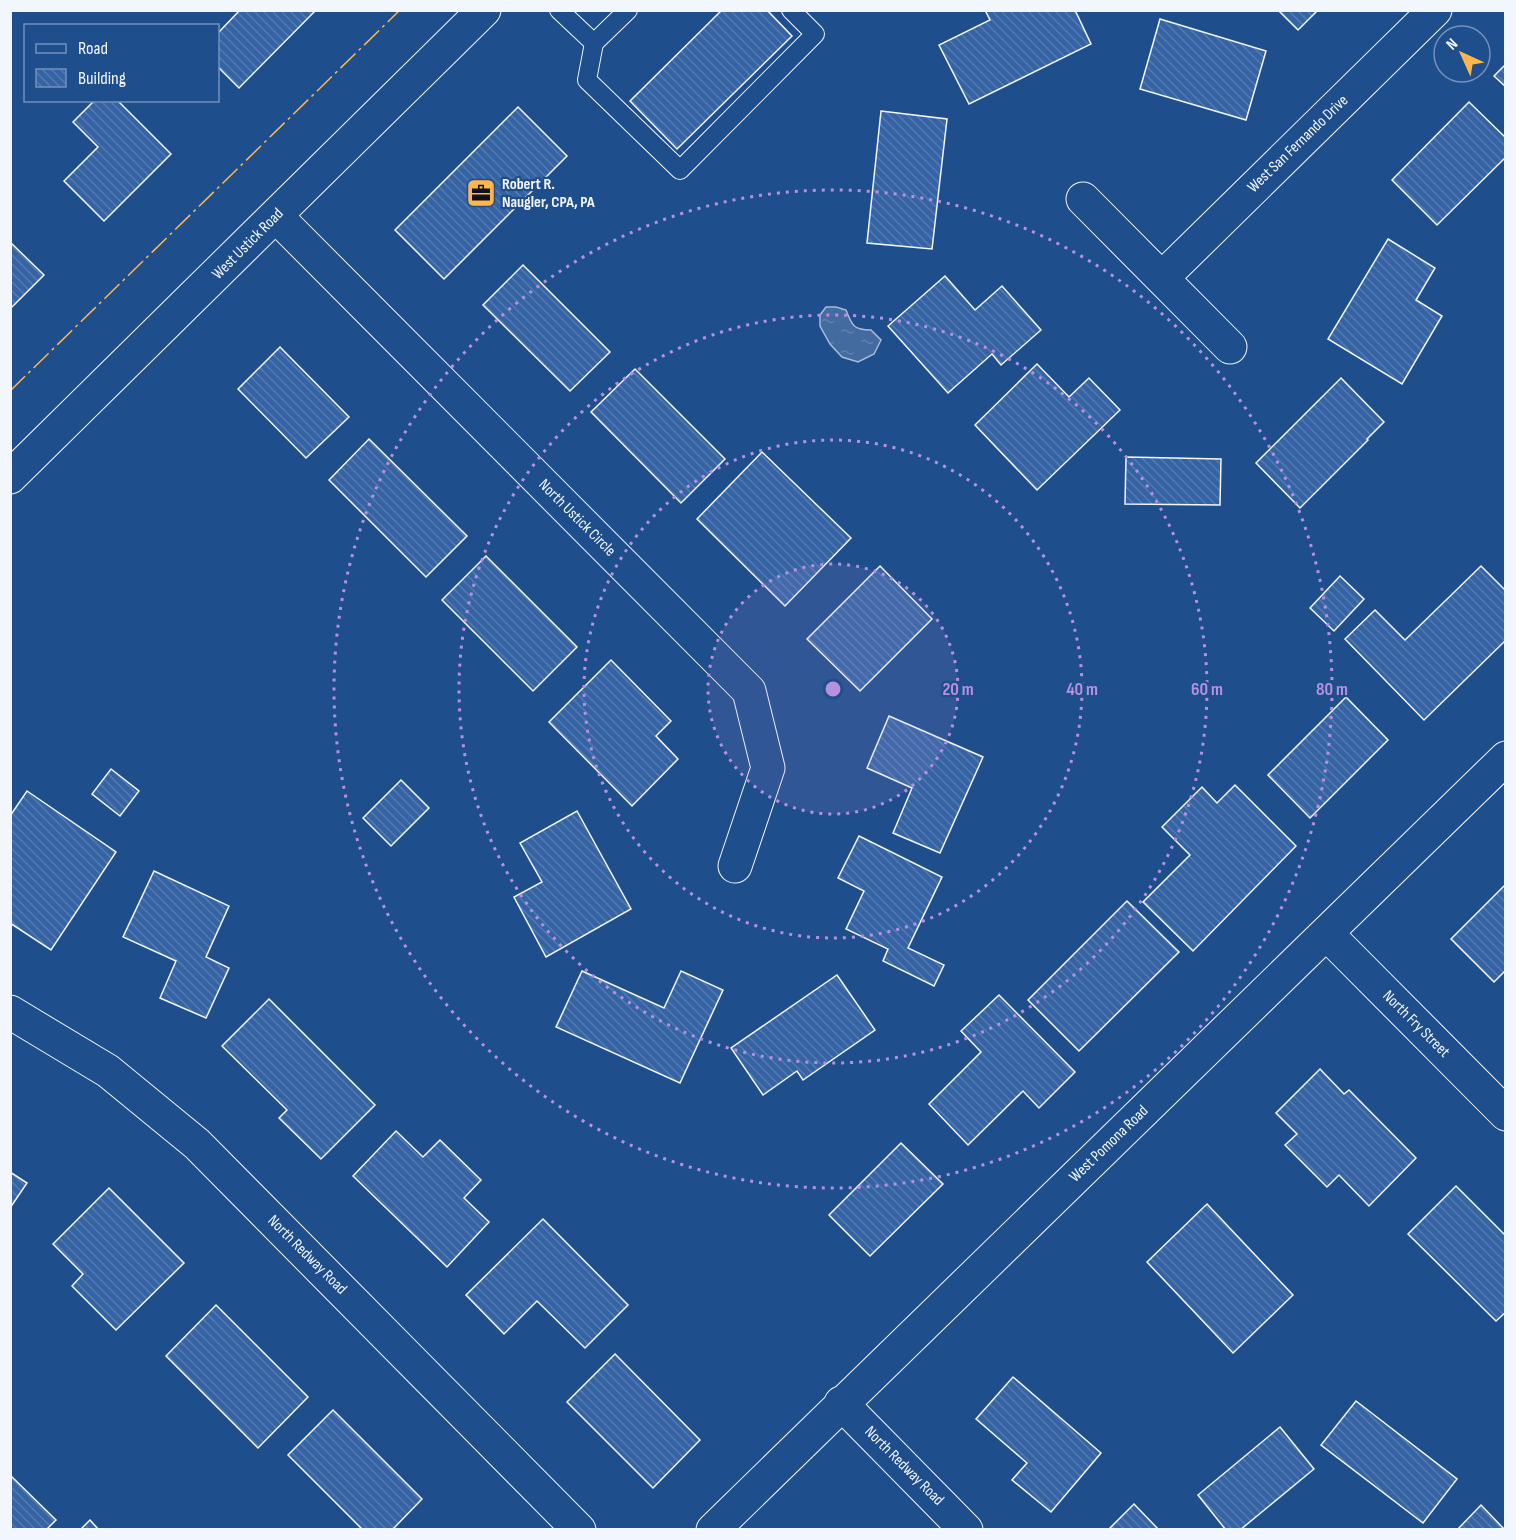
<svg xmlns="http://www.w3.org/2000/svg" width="1516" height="1540" font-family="'Sofia Sans Condensed',sans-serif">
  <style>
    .water { fill: url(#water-ripples); stroke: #a8bbd7; stroke-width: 1.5 }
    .building { fill: url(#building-back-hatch); stroke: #f2f6ff; stroke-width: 1.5 }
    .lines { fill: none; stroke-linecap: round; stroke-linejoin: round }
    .lane-casing { stroke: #f2f6ff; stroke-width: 20 }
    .street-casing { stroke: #f2f6ff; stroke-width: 35 }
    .secondary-casing { stroke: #f2f6ff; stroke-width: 35 }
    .lane { stroke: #1f4e8c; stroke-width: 18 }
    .street { stroke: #1f4e8c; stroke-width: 33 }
    .secondary { stroke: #1f4e8c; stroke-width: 33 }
    .power { stroke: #ffb74d; stroke-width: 1.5; stroke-dasharray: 21 4.5 3 4.5; stroke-linecap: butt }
    .ring { fill: none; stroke: #b691df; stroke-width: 3; stroke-dasharray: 3 6 }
    .labels { text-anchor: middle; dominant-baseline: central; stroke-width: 4.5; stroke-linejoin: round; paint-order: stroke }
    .street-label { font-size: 16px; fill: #f2f6ff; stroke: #1f4e8c }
    .poi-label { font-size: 16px; font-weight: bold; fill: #f2f6ff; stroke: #1f4e8c; text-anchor: start }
    .centre { fill: #b691df; stroke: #1f4e8c; stroke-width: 3 }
    .ring-label { font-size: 18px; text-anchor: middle; font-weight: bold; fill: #b691df; stroke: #1f4e8c; stroke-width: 4.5; stroke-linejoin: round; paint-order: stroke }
  </style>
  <defs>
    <pattern id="water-ripples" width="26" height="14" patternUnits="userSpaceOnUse" patternTransform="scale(1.5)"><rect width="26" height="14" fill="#446ba0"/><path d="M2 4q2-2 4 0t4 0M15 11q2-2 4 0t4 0" fill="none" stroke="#5f81ae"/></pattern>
    <pattern id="building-back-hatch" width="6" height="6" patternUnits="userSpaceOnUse" patternTransform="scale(1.5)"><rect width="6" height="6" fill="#3563a3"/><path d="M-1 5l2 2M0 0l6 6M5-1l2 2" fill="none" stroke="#537ab1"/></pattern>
  </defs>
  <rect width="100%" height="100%" fill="#1f4e8c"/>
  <!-- water -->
  <path class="water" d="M826,307H836L846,310C852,326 854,330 871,330L881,340L874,354L858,362L842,357L830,344L820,326V315Z"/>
  <!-- building -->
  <g class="building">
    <polygon points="240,10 316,10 239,88 218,67 218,33"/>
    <polygon points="722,10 767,10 792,36 677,149 630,101"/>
    <polygon points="985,10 1075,10 1091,44 969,104 939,45 990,20"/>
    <polygon points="1278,10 1318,10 1298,30"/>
    <polygon points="1160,19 1266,51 1246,120 1140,89"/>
    <polygon points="1506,64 1506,87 1494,76"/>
    <polygon points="95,100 117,100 171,154 104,221 64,181 98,147 73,122"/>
    <polygon points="1469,102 1506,138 1506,157 1437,225 1392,180"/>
    <polygon points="518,107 567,156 444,279 395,230"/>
    <polygon points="881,111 947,119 932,249 867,243"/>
    <polygon points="1388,239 1435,268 1416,300 1442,316 1402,384 1328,339"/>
    <polygon points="10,242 44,275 10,309"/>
    <polygon points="523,265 610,352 570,391 483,305"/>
    <polygon points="945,276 975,310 1002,286 1041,330 1001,365 992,354 948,393 888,326"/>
    <polygon points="280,347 349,417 306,458 238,389"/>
    <polygon points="1037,364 1069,397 1089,378 1120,410 1037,490 975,425"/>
    <polygon points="635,369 725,459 681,503 591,412"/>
    <polygon points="1341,378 1384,422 1367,439 1368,440 1300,508 1256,463"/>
    <polygon points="369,439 467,536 426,577 329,480"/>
    <polygon points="762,452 851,538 785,606 697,519"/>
    <polygon points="1126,457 1221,459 1220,505 1125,504"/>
    <polygon points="486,556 577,647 533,691 442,600"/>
    <polygon points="880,566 932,619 860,691 807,639"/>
    <polygon points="1481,566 1506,591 1506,640 1424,720 1345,639 1375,610 1405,640"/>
    <polygon points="1340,576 1364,599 1334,631 1310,608"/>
    <polygon points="611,660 671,721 656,736 678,759 632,806 549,722"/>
    <polygon points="1346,697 1388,740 1310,818 1268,775"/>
    <polygon points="889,716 983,757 940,853 893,833 912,788 867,768"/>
    <polygon points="111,769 139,791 120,816 92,794"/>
    <polygon points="401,780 429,808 391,846 363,818"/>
    <polygon points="1235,785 1296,846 1193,951 1143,902 1190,855 1162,827 1202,787 1217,803"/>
    <polygon points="27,791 116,852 51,950 10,923 10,816"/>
    <polygon points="577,811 631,909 546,957 514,897 542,882 520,843"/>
    <polygon points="859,836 942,877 908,948 944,965 934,986 883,961 888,949 846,929 864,891 838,878"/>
    <polygon points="154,871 229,906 206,957 229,968 206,1018 160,998 176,961 123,937"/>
    <polygon points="1506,884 1506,970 1494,982 1451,939"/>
    <polygon points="1127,901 1179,952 1079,1051 1028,1000"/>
    <polygon points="582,971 664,1008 681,971 723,990 680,1083 556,1027"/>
    <polygon points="837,975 875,1030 803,1080 797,1071 763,1095 731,1048"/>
    <polygon points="999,995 1075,1072 1039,1108 1023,1091 968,1145 929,1104 981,1052 961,1031"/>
    <polygon points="269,999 375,1105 321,1159 279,1118 287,1110 222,1046"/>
    <polygon points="1320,1069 1344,1094 1349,1090 1416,1158 1369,1206 1339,1175 1327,1187 1285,1145 1297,1134 1276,1113"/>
    <polygon points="396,1131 423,1157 440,1140 481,1180 464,1198 489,1222 447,1267 353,1176"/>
    <polygon points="901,1143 943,1184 870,1256 829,1215"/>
    <polygon points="10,1172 27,1183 10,1208"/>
    <polygon points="1456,1186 1506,1236 1506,1312 1496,1321 1408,1234"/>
    <polygon points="109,1188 184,1263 116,1330 72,1286 83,1274 53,1244"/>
    <polygon points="1207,1204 1293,1295 1233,1353 1147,1262"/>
    <polygon points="543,1219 628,1305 585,1348 537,1301 504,1334 466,1295"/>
    <polygon points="216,1305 308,1397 258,1448 166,1356"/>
    <polygon points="615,1354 700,1440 653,1488 567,1402"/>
    <polygon points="1013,1377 1101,1453 1051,1512 1012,1480 1027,1463 976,1419"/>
    <polygon points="1356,1401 1457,1479 1423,1523 1321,1445"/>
    <polygon points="333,1410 422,1499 392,1530 363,1530 288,1455"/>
    <polygon points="1280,1427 1314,1469 1240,1530 1226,1530 1198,1495"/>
    <polygon points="10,1475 56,1520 46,1530 10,1530"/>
    <polygon points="1134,1504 1159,1530 1108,1530"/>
    <polygon points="1481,1505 1505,1530 1457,1530"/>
    <polygon points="90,1520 99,1530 80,1530"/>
  </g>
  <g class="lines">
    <!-- lane casing -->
    <g class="lane-casing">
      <g id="lane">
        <polyline points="559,10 594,43 628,10"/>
        <polyline points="594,43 587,80 680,170 815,34 791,10"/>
      </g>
    </g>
    <!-- street casing -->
    <g class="street-casing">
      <g id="street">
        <polyline points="1083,199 1230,347"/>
        <polyline points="276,216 749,691 768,768 735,866"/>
        <polyline points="1162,278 1435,10"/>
        <polyline points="1327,934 1506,1114"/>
        <polyline points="10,1012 108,1071 197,1144 579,1530"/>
        <polyline points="841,1403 966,1530"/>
        <path d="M713,1530C976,1271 1243,1017 1506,758"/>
      </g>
    </g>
    <!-- secondary casing -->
    <g class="secondary-casing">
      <polyline id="secondary" points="10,477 484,10"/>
    </g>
    <!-- lane -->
    <use href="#lane" class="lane"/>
    <!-- street -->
    <use href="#street" class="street"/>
    <!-- secondary -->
    <use href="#secondary" class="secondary"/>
    <!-- power -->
    <polyline class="power" points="10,391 400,10"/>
  </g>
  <!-- distance rings -->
  <circle cx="833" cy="689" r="125" fill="#b691df" fill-opacity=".12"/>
  <g class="ring">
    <circle cx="833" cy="689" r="125"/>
    <circle cx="833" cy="689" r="249"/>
    <circle cx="833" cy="689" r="374"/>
    <circle cx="833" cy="689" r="499"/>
  </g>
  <!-- icons -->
  <defs>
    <g id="office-square" transform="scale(1.5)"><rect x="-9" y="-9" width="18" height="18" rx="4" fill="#ffb74d" stroke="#1f4e8c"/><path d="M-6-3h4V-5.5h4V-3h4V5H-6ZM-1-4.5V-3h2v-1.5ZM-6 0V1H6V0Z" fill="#111"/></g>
  </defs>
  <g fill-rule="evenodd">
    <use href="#office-square" x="481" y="193"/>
  </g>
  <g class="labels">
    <!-- street labels -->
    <g class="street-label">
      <text transform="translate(1298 144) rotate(-44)">West San Fernando Drive</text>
      <text transform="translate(248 244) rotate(-45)">West Ustick Road</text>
      <text transform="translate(577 518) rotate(45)">North Ustick Circle</text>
      <text transform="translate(1416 1024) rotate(45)">North Fry Street</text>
      <text transform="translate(1109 1144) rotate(-44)">West Pomona Road</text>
      <text transform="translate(307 1255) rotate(45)">North Redway Road</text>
      <text transform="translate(904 1466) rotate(45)">North Redway Road</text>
    </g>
    <!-- poi labels -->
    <g class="poi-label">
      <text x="502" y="184">Robert R.<tspan x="502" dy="18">Naugler, CPA, PA</tspan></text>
    </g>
  </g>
  <circle cx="833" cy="689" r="9" class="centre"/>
  <g class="ring-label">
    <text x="958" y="695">20 m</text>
    <text x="1082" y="695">40 m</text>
    <text x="1207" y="695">60 m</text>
    <text x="1332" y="695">80 m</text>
  </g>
  <!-- border -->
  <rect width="1516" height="1540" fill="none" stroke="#f2f6ff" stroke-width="24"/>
  <!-- legend -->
  <rect x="24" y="24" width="195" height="78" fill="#1f4e8c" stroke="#7391ba" stroke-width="1.5"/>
  <rect x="36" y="44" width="30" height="9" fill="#1f4e8c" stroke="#7391ba" stroke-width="1.5"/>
  <text x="78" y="54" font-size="18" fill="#f2f6ff">Road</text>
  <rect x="36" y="69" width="30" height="18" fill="url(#building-back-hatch)" stroke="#7391ba" stroke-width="1.5"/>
  <text x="78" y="84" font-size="18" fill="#f2f6ff">Building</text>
  <!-- north arrow -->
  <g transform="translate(1462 54) rotate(315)"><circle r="28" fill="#1f4e8c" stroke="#7391ba" stroke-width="1.5"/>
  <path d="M0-4.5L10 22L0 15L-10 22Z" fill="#ffb74d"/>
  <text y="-9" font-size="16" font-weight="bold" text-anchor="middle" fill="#f2f6ff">N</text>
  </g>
</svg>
